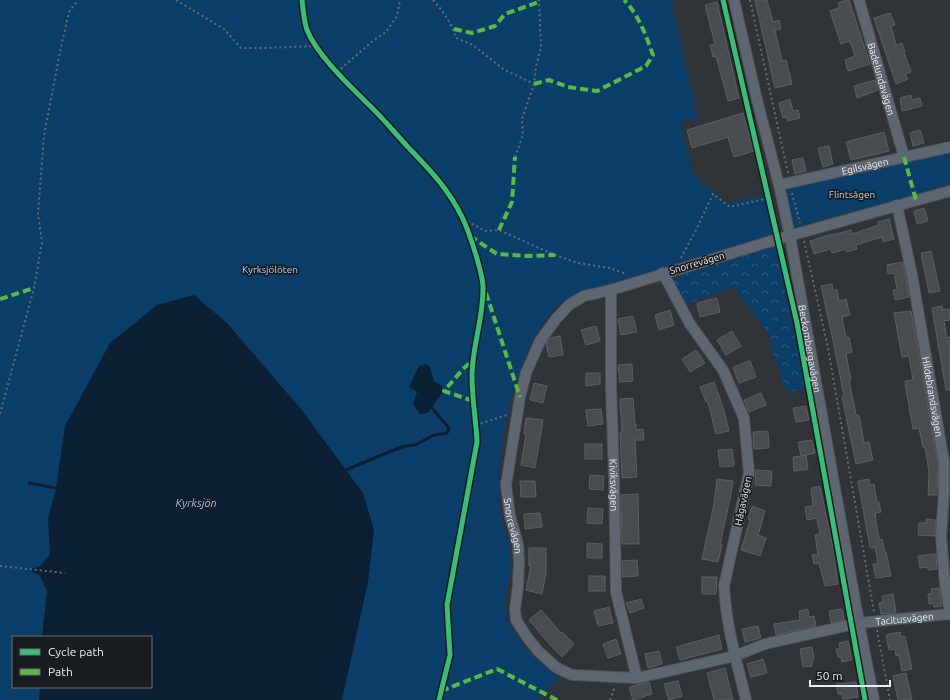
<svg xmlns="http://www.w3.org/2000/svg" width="950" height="700" font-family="Ubuntu,sans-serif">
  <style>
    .forest { fill: url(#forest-crowns) }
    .green { fill: #0b3e68; fill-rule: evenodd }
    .water { fill: #0b1f34 }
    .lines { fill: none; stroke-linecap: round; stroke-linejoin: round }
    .stream { stroke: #0b1f34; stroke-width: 3 }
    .building { fill: #484b4f; stroke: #5b5e62 }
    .street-casing { stroke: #4f5255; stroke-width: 12 }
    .path { stroke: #666d74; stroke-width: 2; stroke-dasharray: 2 3; stroke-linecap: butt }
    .street { stroke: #5e6771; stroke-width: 10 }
    .quiet { stroke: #58b947; stroke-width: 4; stroke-dasharray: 8 4; stroke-linecap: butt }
    .cycleway-casing { stroke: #181b1f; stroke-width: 8 }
    .cycleway { stroke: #3abd76; stroke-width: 5 }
    .labels { text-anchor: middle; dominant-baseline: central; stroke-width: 3.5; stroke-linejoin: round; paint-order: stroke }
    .street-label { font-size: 10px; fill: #ebeff4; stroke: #181b1f }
    .park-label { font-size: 10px; fill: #b4d7fc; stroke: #181b1f }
    .water-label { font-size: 11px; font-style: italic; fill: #8fc4fa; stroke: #181b1f }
  </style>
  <defs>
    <pattern id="forest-crowns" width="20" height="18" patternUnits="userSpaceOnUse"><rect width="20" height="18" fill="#0b3e68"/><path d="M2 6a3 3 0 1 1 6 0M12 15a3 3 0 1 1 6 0" fill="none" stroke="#2f5a7e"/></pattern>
  </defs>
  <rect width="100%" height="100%" fill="#303438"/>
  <!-- forest -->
  <polygon class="forest" points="776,246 806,390 786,391 766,330 733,287 686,304 675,284 675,279 681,274"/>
  <!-- green -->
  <g class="green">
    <path d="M0,0H671L698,118L681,122L693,175L727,203L766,195L776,235L581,293C571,298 560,303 553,311C515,351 496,449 499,503C500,521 510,538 511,556C512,576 502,599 508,619C515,641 541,665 560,677L537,700H0ZM13,637H151V687H13Z"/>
    <polygon points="950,150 950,184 895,200 794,227 785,189"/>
  </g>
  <!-- water -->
  <g class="water">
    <polygon points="194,295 227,323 301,409 363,493 374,530 368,582 342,700 39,700 40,687 151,687 151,637 42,637 47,591 40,576 29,570 40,566 50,554 48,519 56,488 65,426 110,343 157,305"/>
    <polygon points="426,364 430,367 434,381 442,386 442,393 428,413 420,414 413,404 417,392 409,387 419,366"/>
  </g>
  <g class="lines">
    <!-- stream -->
    <g class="stream">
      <polyline points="346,470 379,456 404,446 415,445 434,435 447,433 449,428 432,408"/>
      <polyline points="29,483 56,488"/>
    </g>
  </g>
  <!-- building -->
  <g class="building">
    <polygon points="755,0 767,0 773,22 779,20 781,29 775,30 782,61 786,60 792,84 775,88"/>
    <polygon points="847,0 849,0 870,64 848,71 845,60 855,56 850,41 841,44 830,11 839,8 838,3"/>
    <polygon points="717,2 739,98 728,101 716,56 713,57 710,45 715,44 705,5"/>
    <polygon points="890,13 895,25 891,26 896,45 902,43 905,52 904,52 911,72 905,74 908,79 896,84 874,18"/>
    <polygon points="875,80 878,90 857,98 854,86"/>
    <polygon points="911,95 912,100 920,98 922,106 902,111 900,98"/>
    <polygon points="790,99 793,111 798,110 800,118 788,121 787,117 783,118 779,103"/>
    <polygon points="743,113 754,151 734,157 728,137 692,148 687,130"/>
    <polygon points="920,130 924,143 913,146 910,133"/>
    <polygon points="884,132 889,151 851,160 846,142"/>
    <polygon points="829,146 833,164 823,167 818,148"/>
    <polygon points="803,158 806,171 795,174 792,160"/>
    <polygon points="924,208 928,221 917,224 914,211"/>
    <polygon points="889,219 894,239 883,242 882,237 856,245 857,249 846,252 846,249 832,253 831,249 814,254 810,241 833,234 833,235 851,230 852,234 879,225 878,222"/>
    <polygon points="931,251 940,291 929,293 921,253"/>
    <polygon points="903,262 909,297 895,300 893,290 897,289 894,273 888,274 887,265"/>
    <polygon points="832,284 833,290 837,290 839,301 846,299 850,315 842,317 846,338 849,337 852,352 846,354 851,380 849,380 856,415 859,415 864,443 869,442 873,460 856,464 842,397 844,396 833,340 821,286"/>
    <polygon points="717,298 720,312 700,317 697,303"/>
    <polygon points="942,306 943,310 950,309 950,320 944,321 947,338 950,337 950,390 946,390 932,308"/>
    <polygon points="670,310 674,325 659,330 655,315"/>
    <polygon points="911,311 938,463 937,495 928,495 929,472 925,447 923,447 919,428 913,429 906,389 905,381 913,380 909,356 902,357 894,313"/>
    <polygon points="633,316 637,332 621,335 618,319"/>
    <polygon points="596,326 600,341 586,345 581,330"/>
    <polygon points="732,331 741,346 726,355 717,340"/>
    <polygon points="560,336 563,355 549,357 546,343 550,338"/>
    <polygon points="696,350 705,363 690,372 682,359"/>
    <polygon points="750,361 756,377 739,383 733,367"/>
    <polygon points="632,364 633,381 620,382 618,365"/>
    <polygon points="586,373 600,373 600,384 586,386"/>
    <polygon points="714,382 723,407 729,431 716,434 708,402 706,402 700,387"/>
    <polygon points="534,383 547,386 543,403 530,400"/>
    <polygon points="761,393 766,405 749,412 744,400"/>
    <polygon points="633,398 635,424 636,424 636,430 643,429 644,440 635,440 637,477 622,478 620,432 622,432 620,399"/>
    <polygon points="806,406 809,420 796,422 793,408"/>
    <polygon points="601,409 603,424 588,426 586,410"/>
    <polygon points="526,418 543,420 535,468 521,465 526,434 524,434"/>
    <polygon points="768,431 769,448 754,449 753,432"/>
    <polygon points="812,440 815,453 802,456 806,455 808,469 794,471 793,457 801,456 798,442"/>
    <rect x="585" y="444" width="17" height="15"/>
    <polygon points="732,449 734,466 720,467 718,450"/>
    <polygon points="756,470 772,471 771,486 755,485"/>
    <polygon points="590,475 604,476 603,490 589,489"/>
    <polygon points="717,479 733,481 730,499 720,545 722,545 718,562 702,559 714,504"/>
    <polygon points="869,479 870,485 874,484 877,502 879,502 881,512 875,513 878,534 880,540 882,539 885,552 886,552 891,576 876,578 873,564 878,564 875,547 870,548 858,481"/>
    <polygon points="520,481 535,481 536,497 521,497"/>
    <polygon points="820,486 833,548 838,584 825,586 819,563 814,564 812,555 818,555 815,535 820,534 817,518 807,520 805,507 813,506 811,488"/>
    <polygon points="638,494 639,544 622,544 621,495"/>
    <polygon points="752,506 765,511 758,535 766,538 760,556 741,550 750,520 748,519"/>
    <polygon points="588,508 603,509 602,524 587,523"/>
    <polygon points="540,513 542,527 525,529 524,514"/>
    <polygon points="926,519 936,520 935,536 918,535 919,523 926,523"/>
    <polygon points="587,543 602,544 602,558 587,558"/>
    <polygon points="529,548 546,548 546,573 542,594 526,590 531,566 529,566"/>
    <polygon points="936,554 937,569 928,570 928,567 920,568 918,556"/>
    <polygon points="637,560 638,576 623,577 622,561"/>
    <rect x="589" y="576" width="16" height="15"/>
    <polygon points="702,577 717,577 716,594 702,594"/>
    <polygon points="939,588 942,606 934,607 933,603 929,604 928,594 932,593 931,589"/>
    <polygon points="893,594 896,613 881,614 879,603 883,602 882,596"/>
    <polygon points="641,599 644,608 630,613 626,603"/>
    <polygon points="609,607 613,623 598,626 594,611"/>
    <polygon points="808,609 809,617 814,616 816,626 776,635 774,624 800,620 799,611"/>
    <polygon points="842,609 844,620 831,623 829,611"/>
    <polygon points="541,610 561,633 562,632 574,644 562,657 550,645 529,620"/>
    <polygon points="758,626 761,638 745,642 742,629"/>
    <polygon points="900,632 901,637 905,636 912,669 902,671 899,655 896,656 895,649 889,650 886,635"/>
    <polygon points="719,635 722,649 680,660 676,647"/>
    <polygon points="616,639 621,654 608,658 603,644"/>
    <polygon points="848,641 852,660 842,662 841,657 838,657 836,649 840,648 839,643"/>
    <polygon points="812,647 814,659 812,660 812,666 803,667 800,649"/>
    <polygon points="659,651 662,664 648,668 645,654"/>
    <polygon points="763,659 767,673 751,677 747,664"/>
    <polygon points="725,668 733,700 714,700 707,673"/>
    <polygon points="906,673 912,700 898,700 893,676"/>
    <polygon points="678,681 682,696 669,700 664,684"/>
    <polygon points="649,682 652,694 633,700 629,687"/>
    <polygon points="856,682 858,697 843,699 842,694 838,694 836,684"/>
  </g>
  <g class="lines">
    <!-- street casing -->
    <g class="street-casing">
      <g id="street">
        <path id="s1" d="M734,0L757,100L779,185L790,236L859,623L874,700"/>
        <path id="s2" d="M859,0L904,157"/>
        <path id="s3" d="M779,185L950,147"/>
        <path id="s4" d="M950,191L778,239L611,290L584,296L569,305L556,319L540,341L526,373L520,397L506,485L510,516L518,544L519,562L518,586L515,609L516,620L527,637L539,652L557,668L572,675L637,678L735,656L765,644L859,623L950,614"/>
        <path id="s5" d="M897,205L912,275L944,462V491L941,536L945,584L950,613"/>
        <path d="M663,273L690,324L723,370L744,418L749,473L724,586C726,625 737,663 746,700"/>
        <path id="s6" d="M611,290V386L614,477L616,592L637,678"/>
      </g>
    </g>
    <!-- path -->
    <g class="path">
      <polyline points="176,0 224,29 241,48 264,48 316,46"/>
      <path d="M433,0C443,11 452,24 456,38L473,45L503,69L534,84"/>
      <polyline points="750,0 788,173"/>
      <polyline points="337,72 374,40 386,32 397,16 400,0"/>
      <polyline points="515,157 523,135 522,119 534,84 536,66 541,48 539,0"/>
      <polyline points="792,193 800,223"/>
      <polyline points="463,219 485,231 499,230 555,255 578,263 610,268 626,274"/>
      <polyline points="804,241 828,348 874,612"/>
      <polyline points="681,258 696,230 713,194 730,207 769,198"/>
      <polyline points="0,414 34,288 42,242 38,214 44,135 61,47 69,12 78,0"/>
      <polyline points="476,425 507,415"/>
      <polyline points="0,566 65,573"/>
      <polyline points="877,630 890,700"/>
      <polyline points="610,700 615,686"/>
    </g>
    <!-- street -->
    <use href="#street" class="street"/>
    <!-- quiet -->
    <g class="quiet">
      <polyline points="454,29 472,33 495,26 505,14 539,2"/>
      <path d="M534,84L549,80L568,87L597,91L646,66L653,55C646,36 639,15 624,0"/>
      <polyline points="904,157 916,200"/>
      <polyline points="499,230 512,202 515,157"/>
      <polyline points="470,236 497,254 528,256 555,255"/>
      <polyline points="486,293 520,397"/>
      <polyline points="0,299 34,288"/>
      <polyline points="473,401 444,391 464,368 473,360"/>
      <polyline points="441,691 497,669 557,700"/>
    </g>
    <!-- cycleway casing -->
    <g class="cycleway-casing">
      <g id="cycleway">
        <path d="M302,0C303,9 304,21 307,30C317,55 349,85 368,104C382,117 394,132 407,146C429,169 448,188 462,217C469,231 482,271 483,286C484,317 472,346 472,376C472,399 476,420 477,442L447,605L450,655L439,700"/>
        <polyline points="723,0 797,323 865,700"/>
      </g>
    </g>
    <!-- cycleway -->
    <use href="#cycleway" class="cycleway"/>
  </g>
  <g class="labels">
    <!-- street labels -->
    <g class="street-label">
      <text stroke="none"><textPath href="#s2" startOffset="82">Badelundavägen</textPath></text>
      <text stroke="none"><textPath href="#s3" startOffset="88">Egilsvägen</textPath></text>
      <text transform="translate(697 263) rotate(-16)">Snorrevägen</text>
      <text stroke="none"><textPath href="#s1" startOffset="357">Beckombergavägen</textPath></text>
      <text stroke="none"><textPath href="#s5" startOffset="195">Hildebrandsvägen</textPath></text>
      <text stroke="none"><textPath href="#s6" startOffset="195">Kiviksvägen</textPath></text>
      <text transform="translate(743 501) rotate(-78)">Hågavägen</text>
      <text stroke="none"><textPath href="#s4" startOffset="635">Snorrevägen</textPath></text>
      <text stroke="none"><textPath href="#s4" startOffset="1150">Tacitusvägen</textPath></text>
    </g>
    <!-- park labels -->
    <g class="park-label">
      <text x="852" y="194">Flintsågen</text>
      <text x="270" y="269">Kyrksjölöten</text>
    </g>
    <!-- water labels -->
    <g class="water-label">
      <text x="196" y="503">Kyrksjön</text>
    </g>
  </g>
  <!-- legend -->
  <rect x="12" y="636" width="140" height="52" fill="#181b1f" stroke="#6c7074"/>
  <rect x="20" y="649" width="20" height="6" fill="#3abd76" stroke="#6c7074"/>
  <text x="48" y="656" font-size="12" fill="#ebeff4">Cycle path</text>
  <rect x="20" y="669" width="20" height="6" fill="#58b947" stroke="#6c7074"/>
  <text x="48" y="676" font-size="12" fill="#ebeff4">Path</text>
  <!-- scale -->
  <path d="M810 680v6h80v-6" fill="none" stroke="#ebeff4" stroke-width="2"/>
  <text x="816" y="680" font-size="12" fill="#ebeff4" stroke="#181b1f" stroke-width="3" paint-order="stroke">50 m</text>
</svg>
